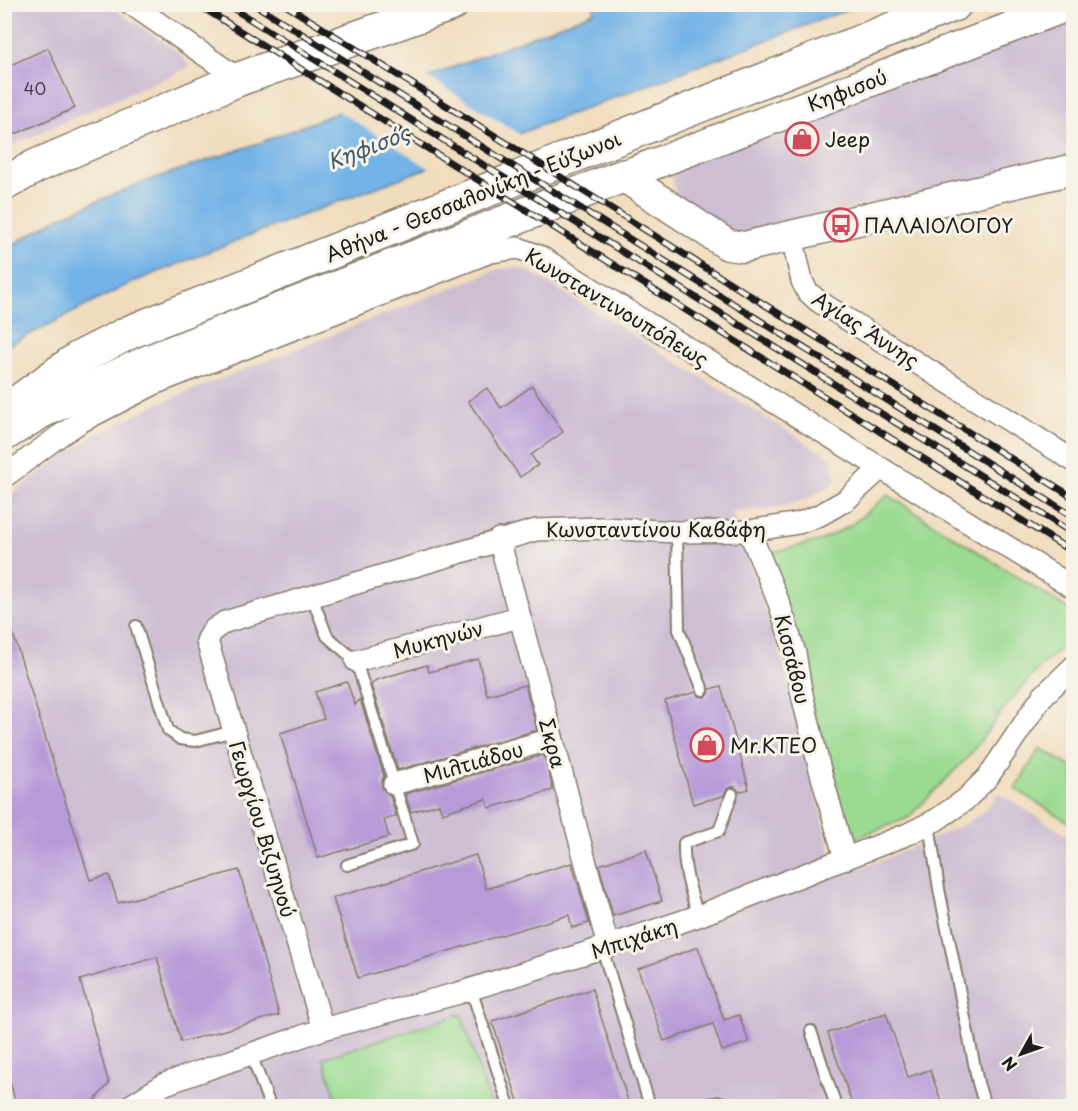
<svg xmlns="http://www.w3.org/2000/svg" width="1078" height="1111" font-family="'Playpen Sans',sans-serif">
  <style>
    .industrial { fill: #cdbed3 }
    .green { fill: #9ada91; stroke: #5b7b56; stroke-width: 1.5 }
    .water { fill: #73b3e7; stroke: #486882; stroke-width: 1.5 }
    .pier { fill: #f1ddbe }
    .building { fill: #b79ad8 }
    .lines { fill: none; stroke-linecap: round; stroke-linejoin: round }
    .lane-casing { stroke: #867c6d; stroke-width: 14 }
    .street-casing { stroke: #867c6d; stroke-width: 24 }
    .secondary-casing { stroke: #867c6d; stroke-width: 33 }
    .highway-casing { stroke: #867c6d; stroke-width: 36 }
    .lane { stroke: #fff; stroke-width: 10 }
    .street { stroke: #fff; stroke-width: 21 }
    .secondary { stroke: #fff; stroke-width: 30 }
    .highway { stroke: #fff; stroke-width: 33 }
    .rail-casing { stroke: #1c1c1c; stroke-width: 7 }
    .rail { stroke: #f7f3e8; stroke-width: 4.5; stroke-dasharray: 14; stroke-linecap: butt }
    .labels { text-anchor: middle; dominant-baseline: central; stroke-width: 6; stroke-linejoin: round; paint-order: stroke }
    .number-label { font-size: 16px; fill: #433c4b }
    .street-label { font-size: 20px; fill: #1c1c1c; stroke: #f7f3e8 }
    .poi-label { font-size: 20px; fill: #1c1c1c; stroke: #f7f3e8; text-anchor: start }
    .water-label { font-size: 21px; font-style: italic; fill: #3f586d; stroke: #f7f3e8 }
  </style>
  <rect width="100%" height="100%" fill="#f7f3e8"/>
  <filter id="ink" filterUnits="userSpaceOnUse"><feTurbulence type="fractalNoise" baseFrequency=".0167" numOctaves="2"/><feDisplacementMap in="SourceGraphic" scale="12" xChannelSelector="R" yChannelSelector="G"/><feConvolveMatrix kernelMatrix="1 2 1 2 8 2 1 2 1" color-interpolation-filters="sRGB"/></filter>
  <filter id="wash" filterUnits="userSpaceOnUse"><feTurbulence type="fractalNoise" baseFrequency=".008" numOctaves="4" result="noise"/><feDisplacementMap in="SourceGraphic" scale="24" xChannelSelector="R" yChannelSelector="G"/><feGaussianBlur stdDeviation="1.35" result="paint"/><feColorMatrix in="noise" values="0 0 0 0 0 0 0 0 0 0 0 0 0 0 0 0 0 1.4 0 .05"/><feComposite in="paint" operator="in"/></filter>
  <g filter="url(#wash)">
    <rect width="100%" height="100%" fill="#f1ddbe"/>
    <!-- industrial -->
    <g class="industrial">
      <polygon points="88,4 114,9 178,52 190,67 5,148 5,5"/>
      <polygon points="1073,15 1073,157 743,234 727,234 677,197 672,179 675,166"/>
      <polygon points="515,267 526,270 550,284 831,458 836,481 827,488 808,498 788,505 764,510 732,511 787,675 836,876 883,860 965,824 984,811 999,793 1073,839 1073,1106 5,1106 5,500 37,474 94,436 159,403 499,269"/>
    </g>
    <!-- green -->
    <g class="green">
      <polygon points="888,495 1073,612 1073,637 1041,666 1005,707 970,755 908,818 850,840 771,563 775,552 822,540 851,525"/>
      <polygon points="1040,748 1073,768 1073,825 1015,789"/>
      <polygon points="461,1014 491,1106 339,1106 323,1058"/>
    </g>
    <!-- water -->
    <polygon class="water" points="594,5 860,5 258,232 131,283 5,347 5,249 60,217 141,183 262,142 594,12"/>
    <!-- pier -->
    <polygon class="pier" points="425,75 521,135 431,169 337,110"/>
    <g id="blocks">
      <!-- building -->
      <g class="building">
        <polygon points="48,48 75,108 4,139 4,68"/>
        <polygon points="532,386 563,432 531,455 538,465 520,477 468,401 487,388 501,408"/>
        <polygon points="9,621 90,880 109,875 118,903 239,870 279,1015 181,1042 157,957 80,980 109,1084 88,1107 17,1107 4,1060 4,622"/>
        <polygon points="478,659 487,695 525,685 537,730 398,770 371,685 376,680 427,665 429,672"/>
        <polygon points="347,682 355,705 360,699 384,776 382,781 382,788 390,796 396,816 384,820 389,837 318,858 280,733 324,719 315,692"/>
        <polygon points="721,686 749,789 739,792 735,787 730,787 727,789 723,796 693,804 665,701 696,692 699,696 705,697 709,694 710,689"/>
        <polygon points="544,755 553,790 489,808 486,799 442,813 439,804 411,812 405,794"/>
        <polygon points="646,850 662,901 613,916 599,865"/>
        <polygon points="476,855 486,889 572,863 589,923 572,928 569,915 358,978 333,898"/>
        <polygon points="698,947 724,1020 739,1015 749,1042 722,1051 713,1024 664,1041 638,969"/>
        <polygon points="592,989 630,1107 520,1107 492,1021"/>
        <polygon points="886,1013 908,1077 930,1070 943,1107 853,1107 828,1033"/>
      </g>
    </g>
  </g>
  <g filter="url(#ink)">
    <use href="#blocks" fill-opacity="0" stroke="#867c6d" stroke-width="1.5"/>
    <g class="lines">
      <!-- lane casing -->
      <g class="lane-casing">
        <g id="lane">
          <polyline points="677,532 679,630 703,690"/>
          <polyline points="312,597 327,636 356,661 413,844 347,865"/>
          <polyline points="136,626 168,730 180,739 195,741 234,731"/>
          <polyline points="929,824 939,889 978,1083 985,1106"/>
          <path d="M698,916C691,892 683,869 684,843L719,831L732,794"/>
          <polyline points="602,948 650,1106"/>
          <polyline points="471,989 509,1106"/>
          <polyline points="811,1031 836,1106"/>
          <polyline points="251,1054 270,1106"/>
          <polyline points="699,1106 720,1102 730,1106"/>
        </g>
      </g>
      <!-- street casing -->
      <g class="street-casing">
        <g id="street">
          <polyline points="131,4 239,79"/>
          <polyline points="792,237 802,281 807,291 818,301 1074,461"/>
          <polyline points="4,477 59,436 82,421 156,383 490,252 518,248 539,256 1074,588"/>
          <polyline points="749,531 779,603 795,653 801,690 819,766 845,859"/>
          <polyline points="499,539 608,946"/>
          <polyline points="356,661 519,617"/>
          <polyline points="394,784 552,739"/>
          <polyline points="323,1029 207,641 213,630 225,622 536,530 602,528 677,532 749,531 799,523 820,515 846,500 881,468"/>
          <polyline points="130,1106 165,1084 190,1075 323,1029 459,993 608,946 698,916 908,834 936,820 965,800 988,777 1042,697 1074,666"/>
        </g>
      </g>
      <!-- secondary casing -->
      <g class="secondary-casing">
        <g id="secondary">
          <polyline points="623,176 1072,4"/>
          <polyline points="623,176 728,245 744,247 1074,169"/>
        </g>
      </g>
      <!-- highway casing -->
      <g class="highway-casing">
        <g id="highway">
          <polyline points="4,184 36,166 239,79 452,4"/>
          <polyline points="4,412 77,359 130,332 955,4"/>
          <polyline points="6,433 42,411 150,361 623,176"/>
        </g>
      </g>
      <!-- lane -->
      <use href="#lane" class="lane"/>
      <!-- street -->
      <use href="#street" class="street"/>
      <!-- secondary -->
      <use href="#secondary" class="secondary"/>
      <!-- highway -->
      <use href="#highway" class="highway"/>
      <!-- rail casing -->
      <g class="rail-casing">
        <g id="rail">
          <polyline points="197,4 1074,553"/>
          <polyline points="226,4 1074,534"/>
          <polyline points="254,4 1074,517"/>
          <polyline points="284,4 1074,498"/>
        </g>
      </g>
      <!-- rail -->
      <use href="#rail" class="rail"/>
    </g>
  </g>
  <!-- icons -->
  <defs>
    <g id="shop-ring" transform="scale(1.725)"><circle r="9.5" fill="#f7f3e8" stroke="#d1495b" stroke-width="1.5"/><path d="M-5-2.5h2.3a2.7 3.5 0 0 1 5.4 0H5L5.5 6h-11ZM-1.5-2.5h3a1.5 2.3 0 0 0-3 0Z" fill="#d1495b"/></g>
    <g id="bus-ring" transform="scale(1.725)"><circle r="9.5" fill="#f7f3e8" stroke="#d1495b" stroke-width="1.5"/><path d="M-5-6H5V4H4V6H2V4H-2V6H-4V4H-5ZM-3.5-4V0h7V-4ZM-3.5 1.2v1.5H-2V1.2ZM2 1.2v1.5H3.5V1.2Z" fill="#d1495b"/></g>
  </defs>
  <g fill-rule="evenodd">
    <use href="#shop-ring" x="802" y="139"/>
    <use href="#bus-ring" x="841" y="225"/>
    <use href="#shop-ring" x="707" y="745"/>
  </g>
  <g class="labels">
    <!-- number labels -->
    <g class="number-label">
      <text x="35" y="88">40</text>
    </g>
    <!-- street labels -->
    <g class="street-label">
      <text transform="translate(847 90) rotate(-21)">Κηφισού</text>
      <text transform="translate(473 196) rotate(-22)">Αθήνα - Θεσσαλονίκη - Εύζωνοι</text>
      <text transform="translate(617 307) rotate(31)">Κωνσταντινουπόλεως</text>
      <text transform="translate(866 329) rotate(33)">Αγίας Άννης</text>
      <text x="656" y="529">Κωνσταντίνου Καβάφη</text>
      <text transform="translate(438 639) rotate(-15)">Μυκηνών</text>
      <text transform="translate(793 659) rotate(76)">Κισσάβου</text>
      <text transform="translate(553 743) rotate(75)">Σκρα</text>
      <text transform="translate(473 762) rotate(-16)">Μιλτιάδου</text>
      <text transform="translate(263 829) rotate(73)">Γεωργίου Βιζυηνού</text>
      <text transform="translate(634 938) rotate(-18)">Μπιχάκη</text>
    </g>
    <!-- poi labels -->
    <g class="poi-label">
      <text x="825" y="139">Jeep</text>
      <text x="864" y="225">ΠΑΛΑΙΟΛΟΓΟΥ</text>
      <text x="730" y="745">Mr.KTEO</text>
    </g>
    <!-- water labels -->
    <g class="water-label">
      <text transform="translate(368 146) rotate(-21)">Κηφισός</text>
    </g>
  </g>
  <!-- margin -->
  <rect width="1078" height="1111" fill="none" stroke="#f7f3e8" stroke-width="24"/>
  <!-- north arrow -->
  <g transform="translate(1021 1054) rotate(230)" stroke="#f7f3e8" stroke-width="4.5" paint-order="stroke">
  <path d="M0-4.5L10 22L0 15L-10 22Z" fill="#1c1c1c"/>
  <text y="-9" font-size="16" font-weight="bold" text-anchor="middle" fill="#1c1c1c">N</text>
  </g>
</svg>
